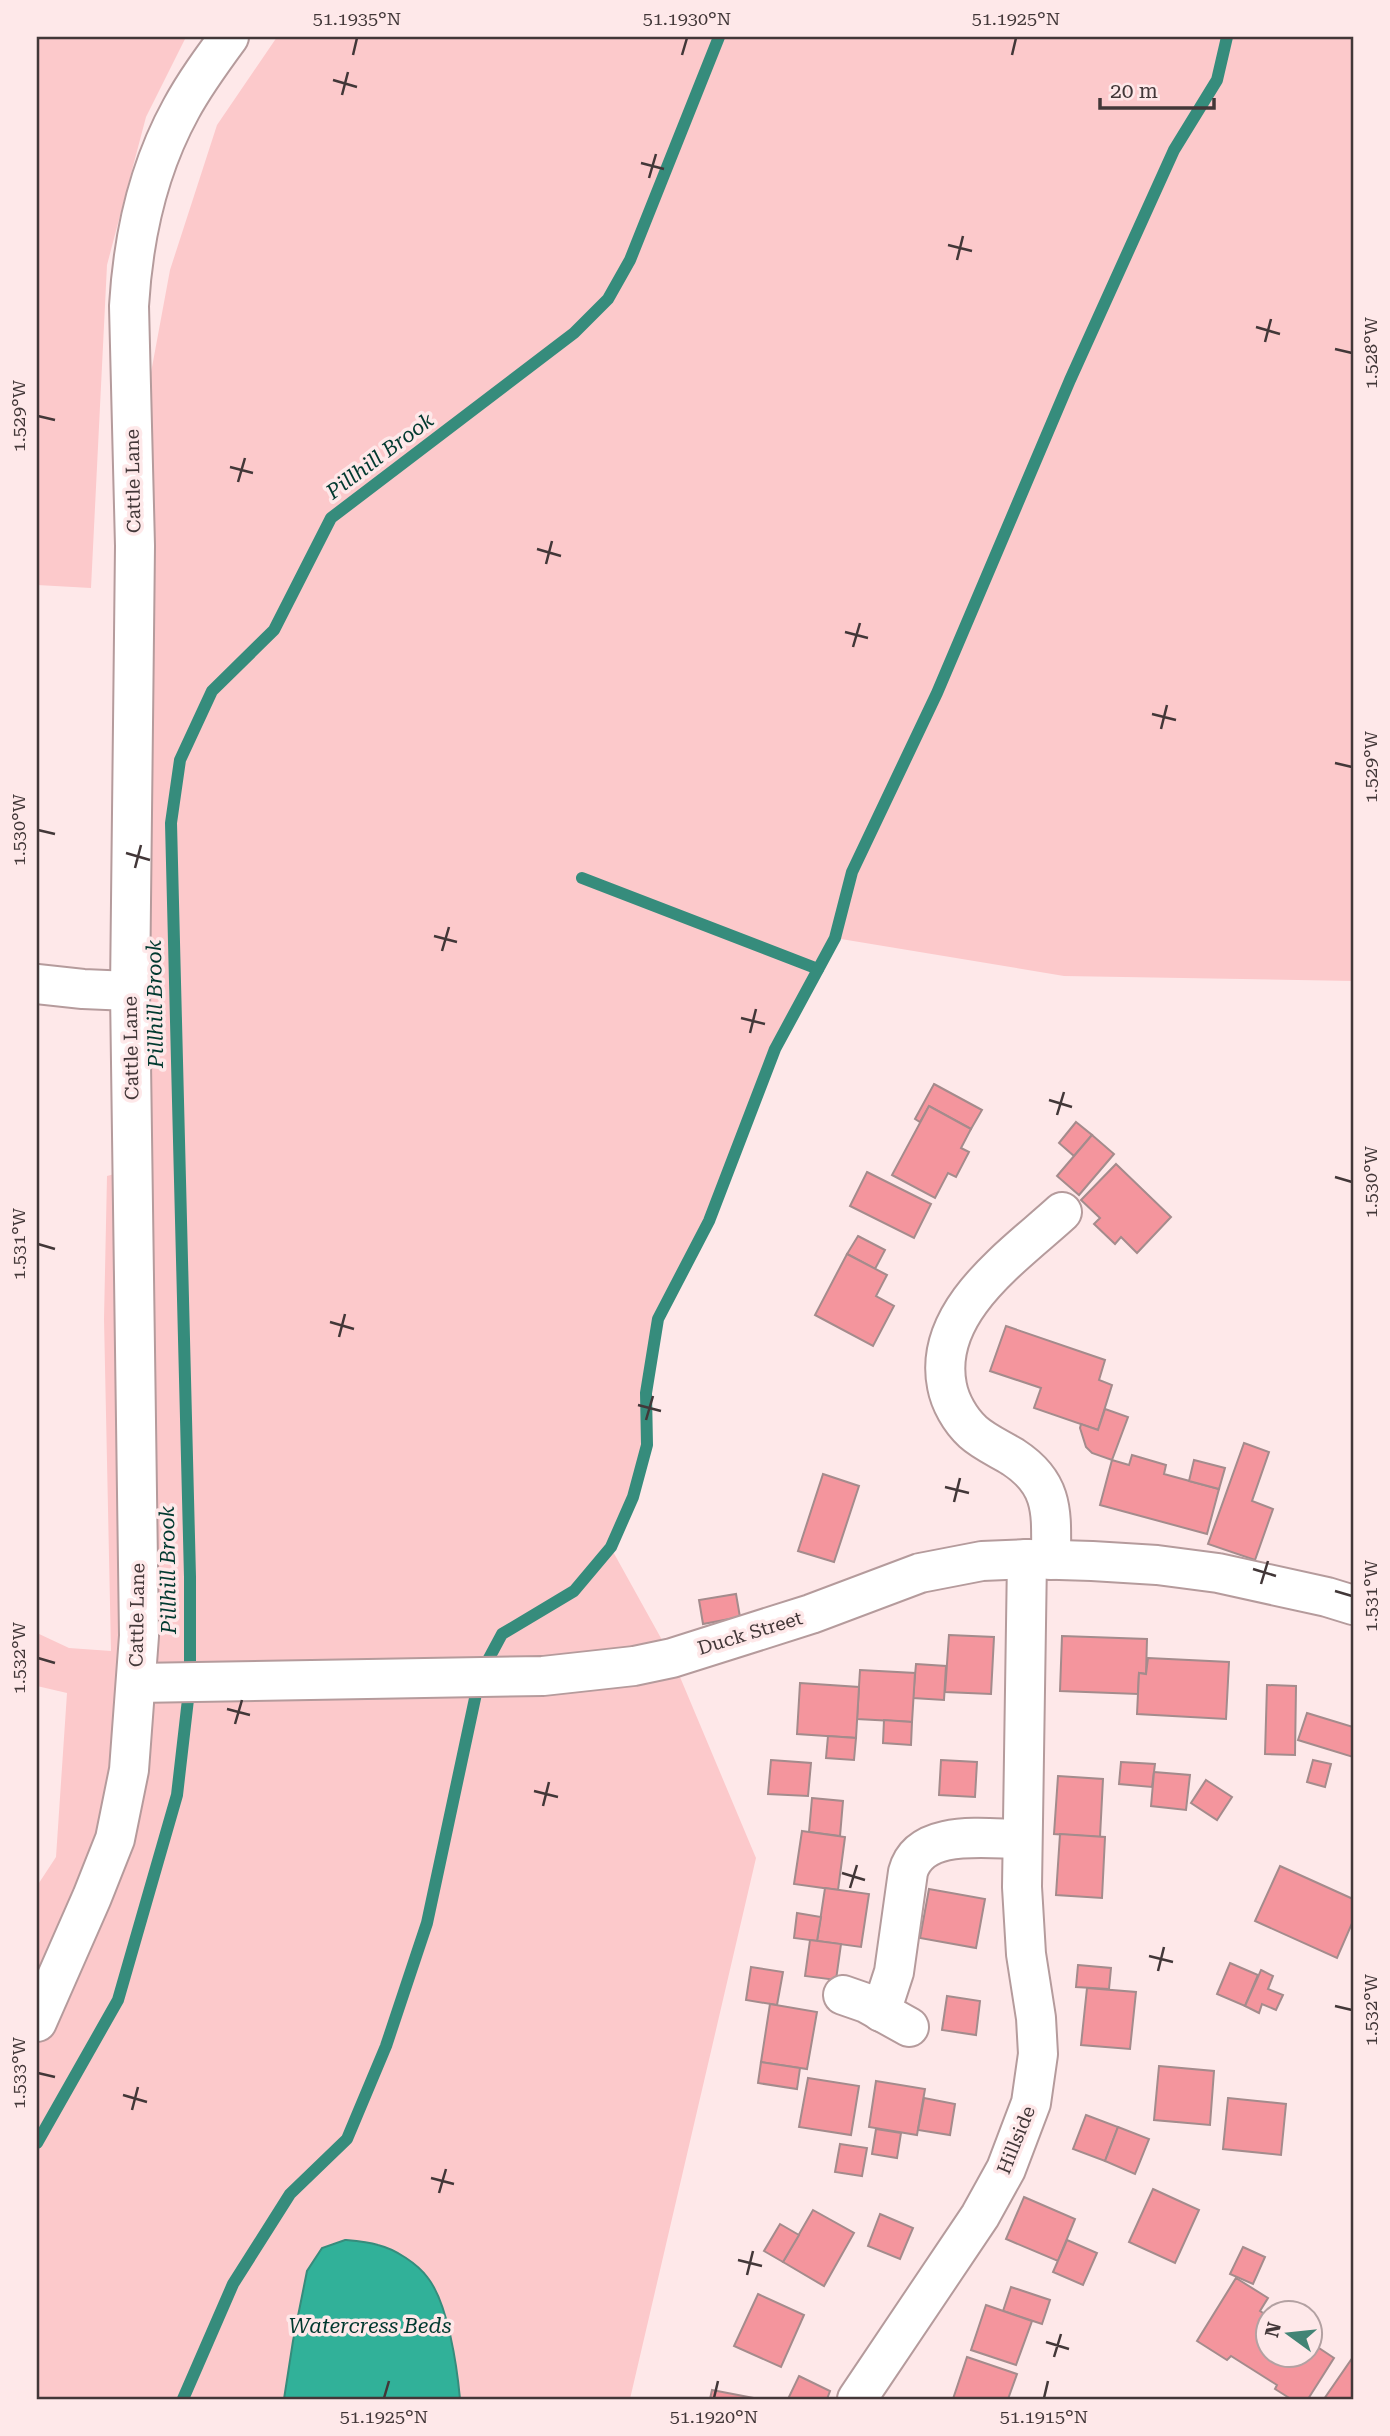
<svg xmlns="http://www.w3.org/2000/svg" width="1390" height="2436" font-family="'Roboto Serif',serif">
  <style>
    .green { fill: #fcc9cb }
    .water { fill: #31b199; stroke: #368c7c; stroke-width: 2 }
    .lines { fill: none; stroke-linecap: round; stroke-linejoin: round }
    .stream { stroke: #368c7c; stroke-width: 12 }
    .building { fill: #f4959d; stroke: #a48b8c; stroke-width: 2 }
    .street-casing { stroke: #b59b9c; stroke-width: 42 }
    .street { stroke: #fff; stroke-width: 38 }
    .ticks { fill: none; stroke: #423738; stroke-width: 2.5 }
    .labels { text-anchor: middle; dominant-baseline: central; stroke-width: 7; stroke-linejoin: round; paint-order: stroke }
    .street-label { font-size: 19px; fill: #423738; stroke: #fee8e9 }
    .water-label { font-size: 21px; font-style: italic; fill: #00392f; stroke: #fee8e9 }
    .neatline { fill: none; stroke: #423738; stroke-width: 2.5 }
    .ticks-label { font-size: 18px; text-anchor: middle; fill: #423738 }
  </style>
  <rect width="100%" height="100%" fill="#fee8e9"/>
  <!-- green -->
  <g class="green">
    <polygon points="37,37 186,37 146,117 107,265 91,588 37,585"/>
    <path d="M277,37H1353V981L1064,976L835,938L775,1049L709,1221L658,1319L646,1393L647,1445L633,1497L611,1548L672,1658L756,1858L630,2399H460C455,2365 449,2306 428,2278C418,2264 395,2250 378,2245C368,2242 356,2241 346,2240L284,2399H37V1886L56,1857L67,1693L37,1686V1633L69,1648L111,1651L104,1319L107,1176L148,1165L150,378L170,270L217,125Z"/>
  </g>
  <!-- water -->
  <path class="water" d="M345,2240C356,2241 368,2242 378,2245C395,2249 418,2264 428,2278C448,2304 457,2366 460,2399H284L293,2341L307,2271L322,2248Z"/>
  <g class="lines">
    <!-- stream -->
    <g class="stream">
      <polyline points="582,878 818,969"/>
      <polyline points="37,2143 118,2000 177,1795 190,1682 190,1577 171,823 180,760 212,691 274,630 331,518 574,333 608,299 630,260 719,37"/>
      <polyline points="183,2399 233,2284 290,2194 347,2139 386,2046 427,1923 480,1675 502,1634 574,1591 611,1547 633,1497 647,1445 646,1393 658,1319 709,1221 775,1049 835,938 852,872 937,693 1070,380 1174,150 1217,80 1227,37"/>
    </g>
  </g>
  <!-- building -->
  <g class="building">
    <polygon points="934,1084 982,1110 971,1129 929,1106 920,1122 915,1119"/>
    <polygon points="929,1106 971,1129 961,1148 969,1152 956,1177 948,1173 935,1198 892,1175"/>
    <polygon points="1076,1122 1092,1135 1074,1156 1059,1143"/>
    <polygon points="1092,1135 1114,1154 1079,1195 1057,1176"/>
    <polygon points="1116,1164 1171,1217 1137,1253 1121,1237 1115,1244 1094,1224 1100,1218 1081,1200"/>
    <polygon points="867,1172 931,1204 914,1238 850,1206"/>
    <polygon points="858,1236 885,1250 875,1269 847,1254"/>
    <polygon points="847,1254 887,1275 876,1296 894,1306 873,1346 815,1315"/>
    <polygon points="1006,1326 1105,1360 1099,1380 1112,1385 1098,1430 1034,1408 1041,1388 990,1371"/>
    <polygon points="1105,1409 1128,1417 1112,1460 1092,1453 1086,1447 1080,1428 1081,1424 1098,1430"/>
    <polygon points="1244,1443 1269,1452 1252,1501 1273,1509 1255,1560 1208,1544"/>
    <polygon points="1132,1455 1166,1465 1164,1474 1219,1489 1207,1534 1100,1505 1112,1460 1129,1465"/>
    <polygon points="1194,1460 1225,1468 1219,1489 1189,1481"/>
    <polygon points="823,1474 859,1486 834,1562 798,1551"/>
    <polygon points="736,1594 740,1617 703,1624 699,1600"/>
    <polygon points="949,1635 994,1637 991,1694 945,1692"/>
    <polygon points="1062,1636 1147,1639 1146,1674 1139,1673 1138,1694 1060,1691"/>
    <polygon points="1148,1658 1229,1662 1226,1719 1137,1714 1139,1673 1146,1674"/>
    <polygon points="916,1664 946,1666 944,1700 913,1698"/>
    <polygon points="860,1670 915,1673 912,1722 857,1719"/>
    <polygon points="800,1683 859,1687 856,1738 797,1734"/>
    <polygon points="1267,1685 1296,1686 1295,1755 1265,1754"/>
    <polygon points="1307,1713 1353,1727 1353,1757 1298,1740"/>
    <polygon points="884,1720 912,1722 911,1745 883,1743"/>
    <polygon points="828,1736 856,1738 854,1760 826,1758"/>
    <polygon points="771,1760 811,1763 808,1796 768,1794"/>
    <polygon points="941,1760 977,1762 975,1797 939,1795"/>
    <polygon points="1313,1760 1331,1764 1325,1787 1307,1782"/>
    <polygon points="1121,1762 1155,1764 1152,1787 1119,1784"/>
    <polygon points="1154,1772 1190,1775 1186,1810 1151,1806"/>
    <polygon points="1058,1776 1103,1779 1100,1837 1054,1834"/>
    <polygon points="1206,1780 1232,1797 1217,1820 1191,1803"/>
    <polygon points="812,1798 843,1801 840,1836 809,1832"/>
    <polygon points="802,1831 845,1837 838,1890 794,1884"/>
    <polygon points="1060,1834 1105,1837 1102,1898 1056,1895"/>
    <polygon points="1280,1866 1353,1899 1353,1921 1337,1958 1255,1921"/>
    <polygon points="825,1888 869,1894 861,1947 817,1941"/>
    <polygon points="929,1889 985,1899 976,1948 920,1938"/>
    <polygon points="797,1913 821,1917 817,1941 794,1938"/>
    <polygon points="810,1940 841,1944 836,1980 805,1976"/>
    <polygon points="1230,1963 1258,1975 1245,2006 1217,1994"/>
    <polygon points="1078,1965 1111,1968 1109,1989 1076,1987"/>
    <polygon points="751,1967 783,1972 777,2005 746,2000"/>
    <polygon points="1261,1970 1273,1976 1268,1989 1283,1995 1276,2010 1262,2004 1259,2013 1245,2006"/>
    <polygon points="1087,1988 1136,1992 1130,2049 1081,2045"/>
    <polygon points="947,1996 980,2001 976,2035 942,2030"/>
    <polygon points="770,2004 817,2012 807,2069 761,2062"/>
    <polygon points="761,2062 800,2068 797,2089 758,2083"/>
    <polygon points="1159,2066 1214,2071 1210,2125 1154,2120"/>
    <polygon points="808,2078 859,2086 851,2135 799,2127"/>
    <polygon points="876,2081 925,2089 917,2135 869,2127"/>
    <polygon points="924,2098 955,2104 950,2135 918,2130"/>
    <polygon points="1228,2098 1286,2104 1281,2155 1223,2149"/>
    <polygon points="1086,2115 1118,2127 1105,2161 1073,2149"/>
    <polygon points="1118,2127 1149,2139 1135,2174 1105,2161"/>
    <polygon points="876,2129 901,2133 897,2158 872,2154"/>
    <polygon points="840,2144 867,2148 862,2176 835,2172"/>
    <polygon points="1153,2189 1199,2210 1175,2263 1129,2242"/>
    <polygon points="1024,2197 1075,2219 1058,2261 1006,2239"/>
    <polygon points="813,2210 854,2233 824,2286 783,2262"/>
    <polygon points="880,2214 913,2228 900,2259 868,2246"/>
    <polygon points="780,2224 799,2235 783,2262 764,2251"/>
    <polygon points="1067,2240 1097,2253 1083,2285 1053,2272"/>
    <polygon points="1243,2247 1265,2257 1253,2284 1230,2274"/>
    <polygon points="1236,2278 1268,2298 1260,2311 1268,2316 1268,2356 1310,2356 1310,2342 1334,2358 1308,2399 1291,2399 1275,2389 1277,2385 1231,2356 1227,2360 1197,2341"/>
    <polygon points="1011,2287 1050,2300 1042,2324 1003,2311"/>
    <polygon points="758,2294 804,2315 781,2367 734,2346"/>
    <polygon points="986,2305 1032,2321 1016,2365 971,2350"/>
    <polygon points="967,2357 1017,2374 1008,2399 953,2399"/>
    <polygon points="1353,2357 1353,2399 1324,2399"/>
    <polygon points="799,2376 830,2391 827,2399 788,2399"/>
    <polygon points="712,2390 759,2399 710,2399"/>
  </g>
  <g class="lines">
    <!-- street casing -->
    <g class="street-casing">
      <g id="street">
        <polyline points="37,984 83,989 130,991"/>
        <path d="M1051,1560C1051,1515 1056,1485 1013,1457C1000,1449 984,1442 973,1432C960,1420 950,1402 947,1386C932,1311 1014,1256 1062,1212"/>
        <polyline points="136,1683 543,1676 634,1666 672,1658 811,1614 920,1573 982,1561 1027,1559 1092,1561 1157,1565 1218,1573 1327,1597 1353,1605"/>
        <polyline points="843,1995 866,2003 909,2027"/>
        <path d="M881,2012L894,1972L908,1872C920,1828 986,1839 1022,1839"/>
        <path d="M37,2022L92,1897L115,1839L129,1770L139,1636L130,991L135,546L129,306C133,238 148,169 181,109C195,83 212,60 229,37"/>
        <polyline points="857,2399 980,2216 1006,2169 1031,2103 1038,2054 1036,2018 1026,1954 1022,1887 1027,1559"/>
      </g>
    </g>
    <!-- street -->
    <use href="#street" class="street"/>
  </g>
  <!-- ticks -->
  <path class="ticks" d="M353,55L357,38M682,55L687,38M1012,55L1016,38M333,80L357,87M342,95L348,72M641,163L664,169M649,178L656,154M948,245L972,251M957,260L963,236M1256,327L1280,334M1265,342L1271,319M1335,349L1352,353M38,416L55,420M230,467L253,473M238,482L245,458M537,549L561,556M546,564L552,541M845,632L868,638M853,647L860,623M1152,714L1176,720M1161,729L1167,705M1335,763L1352,767M38,830L55,834M126,853L150,860M135,868L141,845M434,936L457,942M442,951L449,927M741,1018L765,1024M750,1033L756,1009M1049,1100L1072,1107M1057,1115L1064,1092M1335,1177L1352,1182M38,1244L55,1249M330,1322L354,1329M339,1337L345,1314M638,1405L661,1411M646,1420L653,1396M945,1487L969,1493M954,1502L960,1478M1253,1569L1276,1576M1261,1584L1268,1561M1335,1591L1352,1596M38,1658L55,1663M227,1709L250,1715M235,1724L242,1700M534,1791L558,1797M543,1806L549,1782M842,1873L865,1880M850,1888L857,1865M1149,1956L1173,1962M1158,1971L1164,1947M1335,2006L1352,2010M38,2073L55,2077M123,2095L147,2102M132,2110L138,2087M431,2178L454,2184M439,2193L446,2169M738,2260L762,2266M747,2275L753,2251M1046,2342L1069,2349M1054,2357L1061,2334M384,2398L389,2381M714,2398L718,2381M1044,2398L1048,2381"/>
  <g class="labels">
    <!-- street labels -->
    <g class="street-label">
      <text transform="translate(133 481) rotate(-91)">Cattle Lane</text>
      <text transform="translate(131 1048) rotate(-91)">Cattle Lane</text>
      <text transform="translate(137 1615) rotate(-89)">Cattle Lane</text>
      <text transform="translate(750 1633) rotate(-17)">Duck Street</text>
      <text transform="translate(1016 2140) rotate(-68)">Hillside</text>
    </g>
    <!-- water labels -->
    <g class="water-label">
      <text transform="translate(380 456) rotate(-37)">Pillhill Brook</text>
      <text transform="translate(155 1004) rotate(-91)">Pillhill Brook</text>
      <text transform="translate(168 1570) rotate(-91)">Pillhill Brook</text>
      <text x="370" y="2326">Watercress Beds</text>
    </g>
  </g>
  <!-- border -->
  <rect width="1390" height="2436" fill="none" stroke="#fee8e9" stroke-width="77"/>
  <!-- north arrow -->
  <g transform="translate(1289 2334) rotate(285)"><circle r="33" fill="#fee8e9" stroke="#b3a1a2" stroke-width="2"/>
  <path d="M0-5L12 26L0 18L-12 26Z" fill="#428475"/>
  <text y="-10" font-size="19" font-weight="bold" text-anchor="middle" fill="#423738">N</text>
  </g>
  <!-- scale -->
  <path d="M1100 98v10h114v-10" fill="none" stroke="#423738" stroke-width="3.5"/>
  <text x="1110" y="98" font-size="21" fill="#423738" stroke="#fee8e9" stroke-width="5" paint-order="stroke">20 m</text>
  <rect x="38" y="38" width="1314" height="2360" class="neatline"/>
  <g class="ticks-label">
    <text x="357" y="25">51.1935°N</text>
    <text x="687" y="25">51.1930°N</text>
    <text x="1016" y="25">51.1925°N</text>
    <text transform="translate(1371 353) rotate(-90)" y="6">1.528°W</text>
    <text transform="translate(19 416) rotate(-90)" y="6">1.529°W</text>
    <text transform="translate(1371 767) rotate(-90)" y="6">1.529°W</text>
    <text transform="translate(19 830) rotate(-90)" y="6">1.530°W</text>
    <text transform="translate(1371 1182) rotate(-90)" y="6">1.530°W</text>
    <text transform="translate(19 1244) rotate(-90)" y="6">1.531°W</text>
    <text transform="translate(1371 1596) rotate(-90)" y="6">1.531°W</text>
    <text transform="translate(19 1658) rotate(-90)" y="6">1.532°W</text>
    <text transform="translate(1371 2010) rotate(-90)" y="6">1.532°W</text>
    <text transform="translate(19 2073) rotate(-90)" y="6">1.533°W</text>
    <text x="384" y="2423">51.1925°N</text>
    <text x="714" y="2423">51.1920°N</text>
    <text x="1044" y="2423">51.1915°N</text>
  </g>
</svg>
